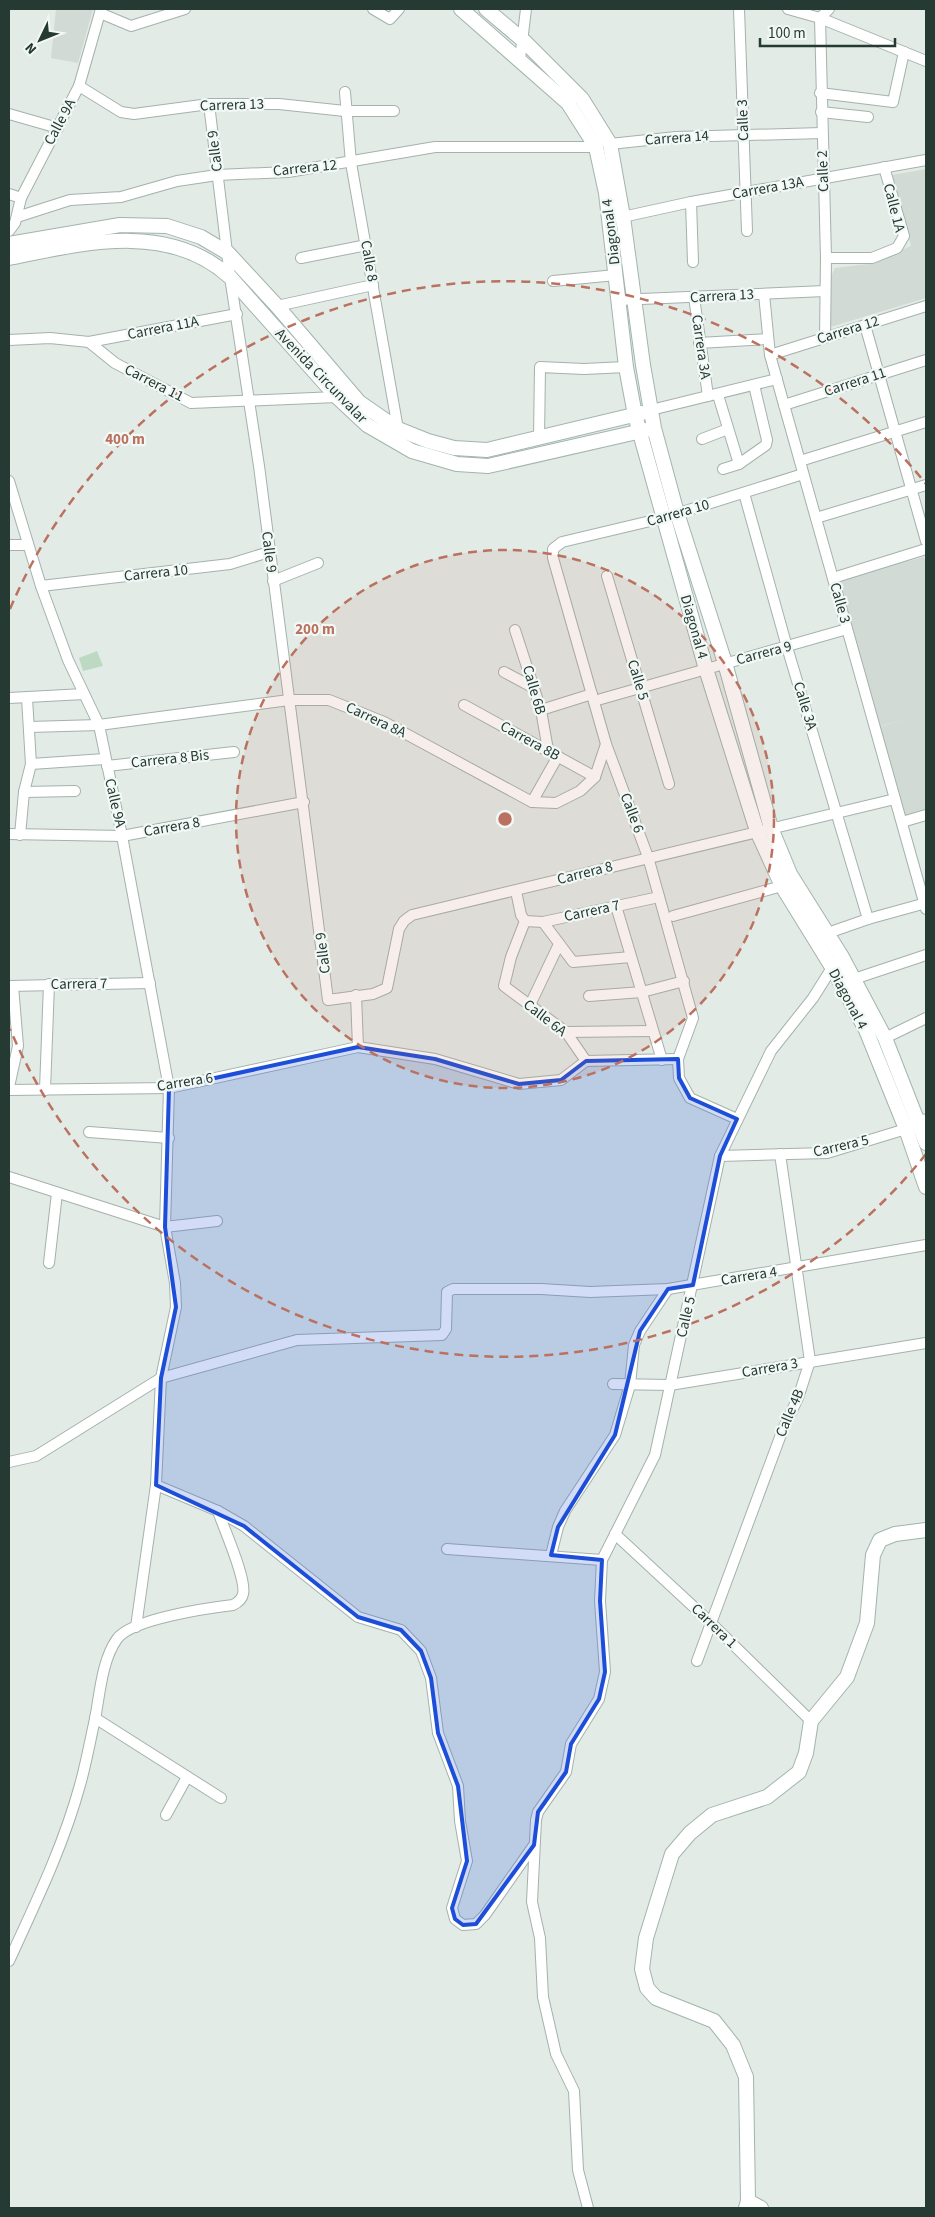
<svg xmlns="http://www.w3.org/2000/svg" width="935" height="2217" font-family="'Source Sans 3',sans-serif">
  <style>
    .built { fill: #d1dad5 }
    .green { fill: #bed9c3 }
    .lines { fill: none; stroke-linecap: round; stroke-linejoin: round }
    .street-casing { stroke: #a5b2ac; stroke-width: 12 }
    .secondary-casing { stroke: #a2b5ad; stroke-width: 16 }
    .street { stroke: #fff; stroke-width: 10 }
    .secondary { stroke: #fff; stroke-width: 14 }
    .marked { fill: #1d4ed8; fill-opacity: 0.2; stroke: #1d4ed8; stroke-width: 4; stroke-linejoin: round }
    .ring { fill: none; stroke: #bb715f; stroke-width: 2.5; stroke-dasharray: 9 6 }
    .labels { text-anchor: middle; dominant-baseline: central; stroke-width: 4.5; stroke-linejoin: round; paint-order: stroke }
    .street-label { font-size: 15px; fill: #243a32; stroke: #f2f8f5 }
    .centre { fill: #bb715f; stroke: #f2f8f5; stroke-width: 2.5 }
    .ring-label { font-size: 15px; text-anchor: middle; font-weight: bold; fill: #bb715f; stroke: #f2f8f5; stroke-width: 4.5; stroke-linejoin: round; paint-order: stroke }
  </style>
  <rect width="100%" height="100%" fill="#e2ebe6"/>
  <!-- built -->
  <g class="built">
    <polygon points="56,9 93,9 78,63 51,58"/>
    <polygon points="926,169 926,298 827,328 825,288 835,268 868,264 911,246 892,175"/>
    <polygon points="924,557 926,564 926,815 902,822 880,727 907,719 878,727 837,580"/>
  </g>
  <!-- green -->
  <polygon class="green" points="97,651 103,666 83,671 79,658"/>
  <g class="lines">
    <!-- street casing -->
    <g class="street-casing">
      <g id="street">
        <polyline points="373,9 390,19 399,9"/>
        <polyline points="739,9 747,231"/>
        <polyline points="788,9 820,18 926,61"/>
        <polyline points="100,13 131,26 185,9"/>
        <polyline points="520,59 526,9"/>
        <polyline points="79,86 121,112 134,114 209,104 279,104 345,111 394,111"/>
        <polyline points="345,92 351,163 398,429"/>
        <polyline points="820,93 893,102 904,52"/>
        <polyline points="209,104 230,277 259,466 328,1000 373,994 387,988 399,929 404,921 412,915 895,799"/>
        <polyline points="821,112 868,117"/>
        <polyline points="9,114 58,128"/>
        <polyline points="610,144 676,137 822,133"/>
        <polyline points="9,194 21,198"/>
        <polyline points="691,202 693,262"/>
        <polyline points="17,217 70,200 121,197 177,181 217,175 288,172 435,147 596,147"/>
        <polyline points="618,218 691,202 926,160"/>
        <polyline points="9,231 15,223 21,198 79,86 101,9"/>
        <polyline points="301,258 367,245"/>
        <polyline points="826,258 872,258 897,248 904,236 884,167"/>
        <polyline points="553,281 616,275"/>
        <polyline points="764,294 770,355 926,909"/>
        <polyline points="694,297 708,396"/>
        <polyline points="618,300 825,291"/>
        <polyline points="277,306 373,285"/>
        <polyline points="865,325 926,541"/>
        <polyline points="825,337 826,258 820,18 829,9"/>
        <polyline points="9,340 50,338 89,342 115,363 191,403 337,397"/>
        <polyline points="89,342 237,314"/>
        <polyline points="699,343 767,339"/>
        <polyline points="770,355 926,306"/>
        <polyline points="718,395 739,464"/>
        <polyline points="784,405 926,360"/>
        <polyline points="651,410 777,379"/>
        <polyline points="539,439 540,367 584,369 626,367"/>
        <polyline points="702,439 728,429"/>
        <polyline points="800,461 926,422"/>
        <polyline points="723,469 739,464 766,445 767,440 754,385"/>
        <path d="M9,481L41,586L68,660L99,725L122,836L169,1088L165,1227L175,1283L176,1307L161,1378L156,1485L218,1511C223,1527 247,1579 243,1594C242,1599 237,1603 233,1605C208,1608 131,1619 117,1639C102,1660 100,1693 95,1719C90,1741 86,1764 80,1785C63,1847 35,1904 9,1961"/>
        <polyline points="744,493 787,647 868,919"/>
        <polyline points="816,518 926,485"/>
        <polyline points="9,545 28,545"/>
        <polyline points="607,576 669,784"/>
        <polyline points="833,578 926,549"/>
        <polyline points="273,581 318,563"/>
        <polyline points="41,586 230,564 269,552"/>
        <polyline points="515,630 541,710 548,750"/>
        <polyline points="504,672 534,688"/>
        <polyline points="9,698 84,694"/>
        <polyline points="594,701 847,629"/>
        <polyline points="464,705 595,777"/>
        <polyline points="541,710 592,694"/>
        <polyline points="29,727 99,725 289,700 329,700 384,722 532,802 556,803 580,791 595,777 606,744"/>
        <polyline points="31,764 105,759"/>
        <polyline points="107,766 234,752"/>
        <polyline points="24,792 75,791"/>
        <polyline points="532,802 558,756"/>
        <polyline points="902,822 926,815"/>
        <polyline points="9,834 122,836 304,802"/>
        <polyline points="20,835 24,792 31,764 27,698"/>
        <polyline points="516,891 521,915 525,921"/>
        <polyline points="616,906 662,1060"/>
        <polyline points="673,916 782,886"/>
        <polyline points="525,921 511,957 504,986 566,1032 586,1061 678,1059"/>
        <polyline points="525,921 543,922 659,897"/>
        <polyline points="543,922 573,962 631,957"/>
        <polyline points="822,935 868,919 926,903"/>
        <polyline points="854,979 926,955"/>
        <polyline points="9,986 150,983"/>
        <polyline points="356,995 358,1047"/>
        <polyline points="589,996 642,992 684,981"/>
        <polyline points="530,1005 559,944"/>
        <polyline points="566,1032 653,1031"/>
        <polyline points="885,1038 926,1018"/>
        <polyline points="9,1087 18,1046 13,986"/>
        <polyline points="9,1090 169,1088 358,1047 435,1059 519,1084 561,1080 586,1061"/>
        <polyline points="45,1090 49,984"/>
        <polyline points="737,1119 690,1098 679,1078 678,1059 693,1018 648,857 606,744 553,558 553,549 562,542 663,518 803,474"/>
        <polyline points="89,1132 169,1138"/>
        <polyline points="720,1156 827,1153 906,1129 918,1119 926,1120"/>
        <polyline points="9,1177 165,1227 217,1221"/>
        <polyline points="49,1263 57,1193"/>
        <polyline points="613,1384 670,1385 926,1343"/>
        <polyline points="9,1462 36,1456 161,1378 297,1340 442,1335 446,1329 447,1292 453,1289 541,1289 590,1292 668,1289 926,1245"/>
        <polyline points="218,1511 244,1526 358,1617 401,1630 421,1651 431,1678 438,1733 458,1786 460,1821 467,1861 452,1908 455,1919 463,1925 476,1924 485,1915 534,1845"/>
        <polyline points="615,1534 710,1622 811,1721"/>
        <polyline points="447,1549 602,1560"/>
        <polyline points="551,1555 558,1527 565,1511 615,1435 630,1385 634,1345 640,1331 668,1289"/>
        <polyline points="136,1627 156,1485"/>
        <polyline points="697,1661 783,1429 798,1398 810,1361 780,1154"/>
        <polyline points="95,1718 221,1798"/>
        <polyline points="166,1815 187,1777"/>
        <polyline points="588,2208 578,2170 574,2091 556,2054 543,1997 540,1938 532,1902 536,1820 538,1812 566,1772 571,1744 599,1699 605,1672 600,1601 602,1560 655,1455 720,1156 771,1051 813,998 835,963"/>
      </g>
    </g>
    <!-- secondary casing -->
    <g class="secondary-casing">
      <g id="secondary">
        <polyline points="461,9 568,103 596,147 606,193 626,367 635,415 706,669 757,831 782,886 832,967 866,1030 906,1129 926,1187"/>
        <polyline points="486,9 524,41 582,99 610,144 623,217 643,365 654,428 677,513 725,663 771,828 790,874 842,957 885,1038 926,1143"/>
        <polyline points="9,244 120,225 167,226 201,237 228,253 277,306 359,402 398,429 428,441 454,448 487,450 642,413"/>
        <path d="M9,258C83,243 168,221 230,277L337,397L367,425L412,451L457,464L488,466L646,430"/>
        <polyline points="748,2201 761,2208"/>
        <polyline points="746,2208 748,2201 746,2077 733,2045 714,2021 656,1998 647,1988 642,1969 646,1938 672,1854 690,1833 712,1815 767,1797 799,1772 806,1753 811,1721 847,1677 867,1623 873,1555 880,1540 895,1534 926,1530"/>
      </g>
    </g>
    <!-- street -->
    <use href="#street" class="street"/>
    <!-- secondary -->
    <use href="#secondary" class="secondary"/>
  </g>
  <!-- marked area -->
  <path class="marked" d="M358,1047L435,1059L519,1084L561,1080L586,1061L678,1059L679,1078L690,1098L737,1119L720,1156L693,1285L668,1289L640,1331L615,1435L558,1527L551,1555L602,1560L600,1601L605,1672L599,1699L571,1744L566,1772L538,1812L534,1845L476,1924L463,1925L455,1919L452,1908L467,1861L458,1786L438,1733L431,1678L421,1651L401,1630L358,1617L244,1526L156,1485L161,1378L176,1307L165,1227L169,1088Z"/>
  <!-- distance rings -->
  <circle cx="505" cy="819" r="269" fill="#bb715f" fill-opacity=".12"/>
  <g class="ring">
    <circle cx="505" cy="819" r="269"/>
    <path d="M926 1154A538 538 0 0 1 10 1029M10 609A538 538 0 0 1 926 484"/>
  </g>
  <g class="labels">
    <!-- street labels -->
    <g class="street-label">
      <text transform="translate(232 105) rotate(-2)">Carrera 13</text>
      <text transform="translate(743 120) rotate(-92)">Calle 3</text>
      <text transform="translate(60 122) rotate(-62)">Calle 9A</text>
      <text transform="translate(677 138) rotate(-4)">Carrera 14</text>
      <text transform="translate(215 151) rotate(-97)">Calle 9</text>
      <text transform="translate(305 168) rotate(-6)">Carrera 12</text>
      <text transform="translate(823 171) rotate(-92)">Calle 2</text>
      <text transform="translate(768 188) rotate(-10)">Carrera 13A</text>
      <text transform="translate(894 208) rotate(76)">Calle 1A</text>
      <text transform="translate(611 232) rotate(-97)">Diagonal 4</text>
      <text transform="translate(369 261) rotate(80)">Calle 8</text>
      <text transform="translate(722 296) rotate(-3)">Carrera 13</text>
      <text transform="translate(163 328) rotate(-11)">Carrera 11A</text>
      <text transform="translate(848 330) rotate(-17)">Carrera 12</text>
      <text transform="translate(701 347) rotate(82)">Carrera 3A</text>
      <text transform="translate(321 376) rotate(46)">Avenida Circunvalar</text>
      <text transform="translate(855 382) rotate(-18)">Carrera 11</text>
      <text transform="translate(154 383) rotate(27)">Carrera 11</text>
      <text transform="translate(678 513) rotate(-16)">Carrera 10</text>
      <text transform="translate(269 552) rotate(83)">Calle 9</text>
      <text transform="translate(156 573) rotate(-6)">Carrera 10</text>
      <text transform="translate(840 603) rotate(74)">Calle 3</text>
      <text transform="translate(694 627) rotate(74)">Diagonal 4</text>
      <text transform="translate(764 653) rotate(-15)">Carrera 9</text>
      <text transform="translate(638 680) rotate(73)">Calle 5</text>
      <text transform="translate(534 690) rotate(74)">Calle 6B</text>
      <text transform="translate(805 706) rotate(73)">Calle 3A</text>
      <text transform="translate(376 720) rotate(25)">Carrera 8A</text>
      <text transform="translate(530 741) rotate(29)">Carrera 8B</text>
      <text transform="translate(170 759) rotate(-6)">Carrera 8 Bis</text>
      <text transform="translate(115 803) rotate(77)">Calle 9A</text>
      <text transform="translate(632 813) rotate(69)">Calle 6</text>
      <text transform="translate(172 827) rotate(-10)">Carrera 8</text>
      <text transform="translate(585 873) rotate(-14)">Carrera 8</text>
      <text transform="translate(592 911) rotate(-12)">Carrera 7</text>
      <text transform="translate(323 953) rotate(-97)">Calle 9</text>
      <text transform="translate(79 984) rotate(-1)">Carrera 7</text>
      <text transform="translate(848 999) rotate(62)">Diagonal 4</text>
      <text transform="translate(545 1018) rotate(38)">Calle 6A</text>
      <text transform="translate(185 1082) rotate(-9)">Carrera 6</text>
      <text transform="translate(841 1146) rotate(-13)">Carrera 5</text>
      <text transform="translate(749 1276) rotate(-9)">Carrera 4</text>
      <text transform="translate(686 1317) rotate(-77)">Calle 5</text>
      <text transform="translate(770 1368) rotate(-10)">Carrera 3</text>
      <text transform="translate(790 1413) rotate(-67)">Calle 4B</text>
      <text transform="translate(714 1626) rotate(44)">Carrera 1</text>
    </g>
  </g>
  <circle cx="505" cy="819" r="8" class="centre"/>
  <g class="ring-label">
    <text x="125" y="444">400 m</text>
    <text x="315" y="634">200 m</text>
  </g>
  <!-- border -->
  <rect width="935" height="2217" fill="none" stroke="#243a32" stroke-width="20"/>
  <!-- north arrow -->
  <g transform="translate(40 40) rotate(227)" stroke="#f2f8f5" stroke-width="4" paint-order="stroke">
  <path d="M0-4L9 19L0 12L-9 19Z" fill="#243a32"/>
  <text y="-8" font-size="14" font-weight="bold" text-anchor="middle" fill="#243a32">N</text>
  </g>
  <!-- scale -->
  <path d="M760 38v8h135v-8" fill="none" stroke="#243a32" stroke-width="2.5"/>
  <text x="768" y="38" font-size="15" fill="#243a32" stroke="#f2f8f5" stroke-width="4" paint-order="stroke">100 m</text>
</svg>
